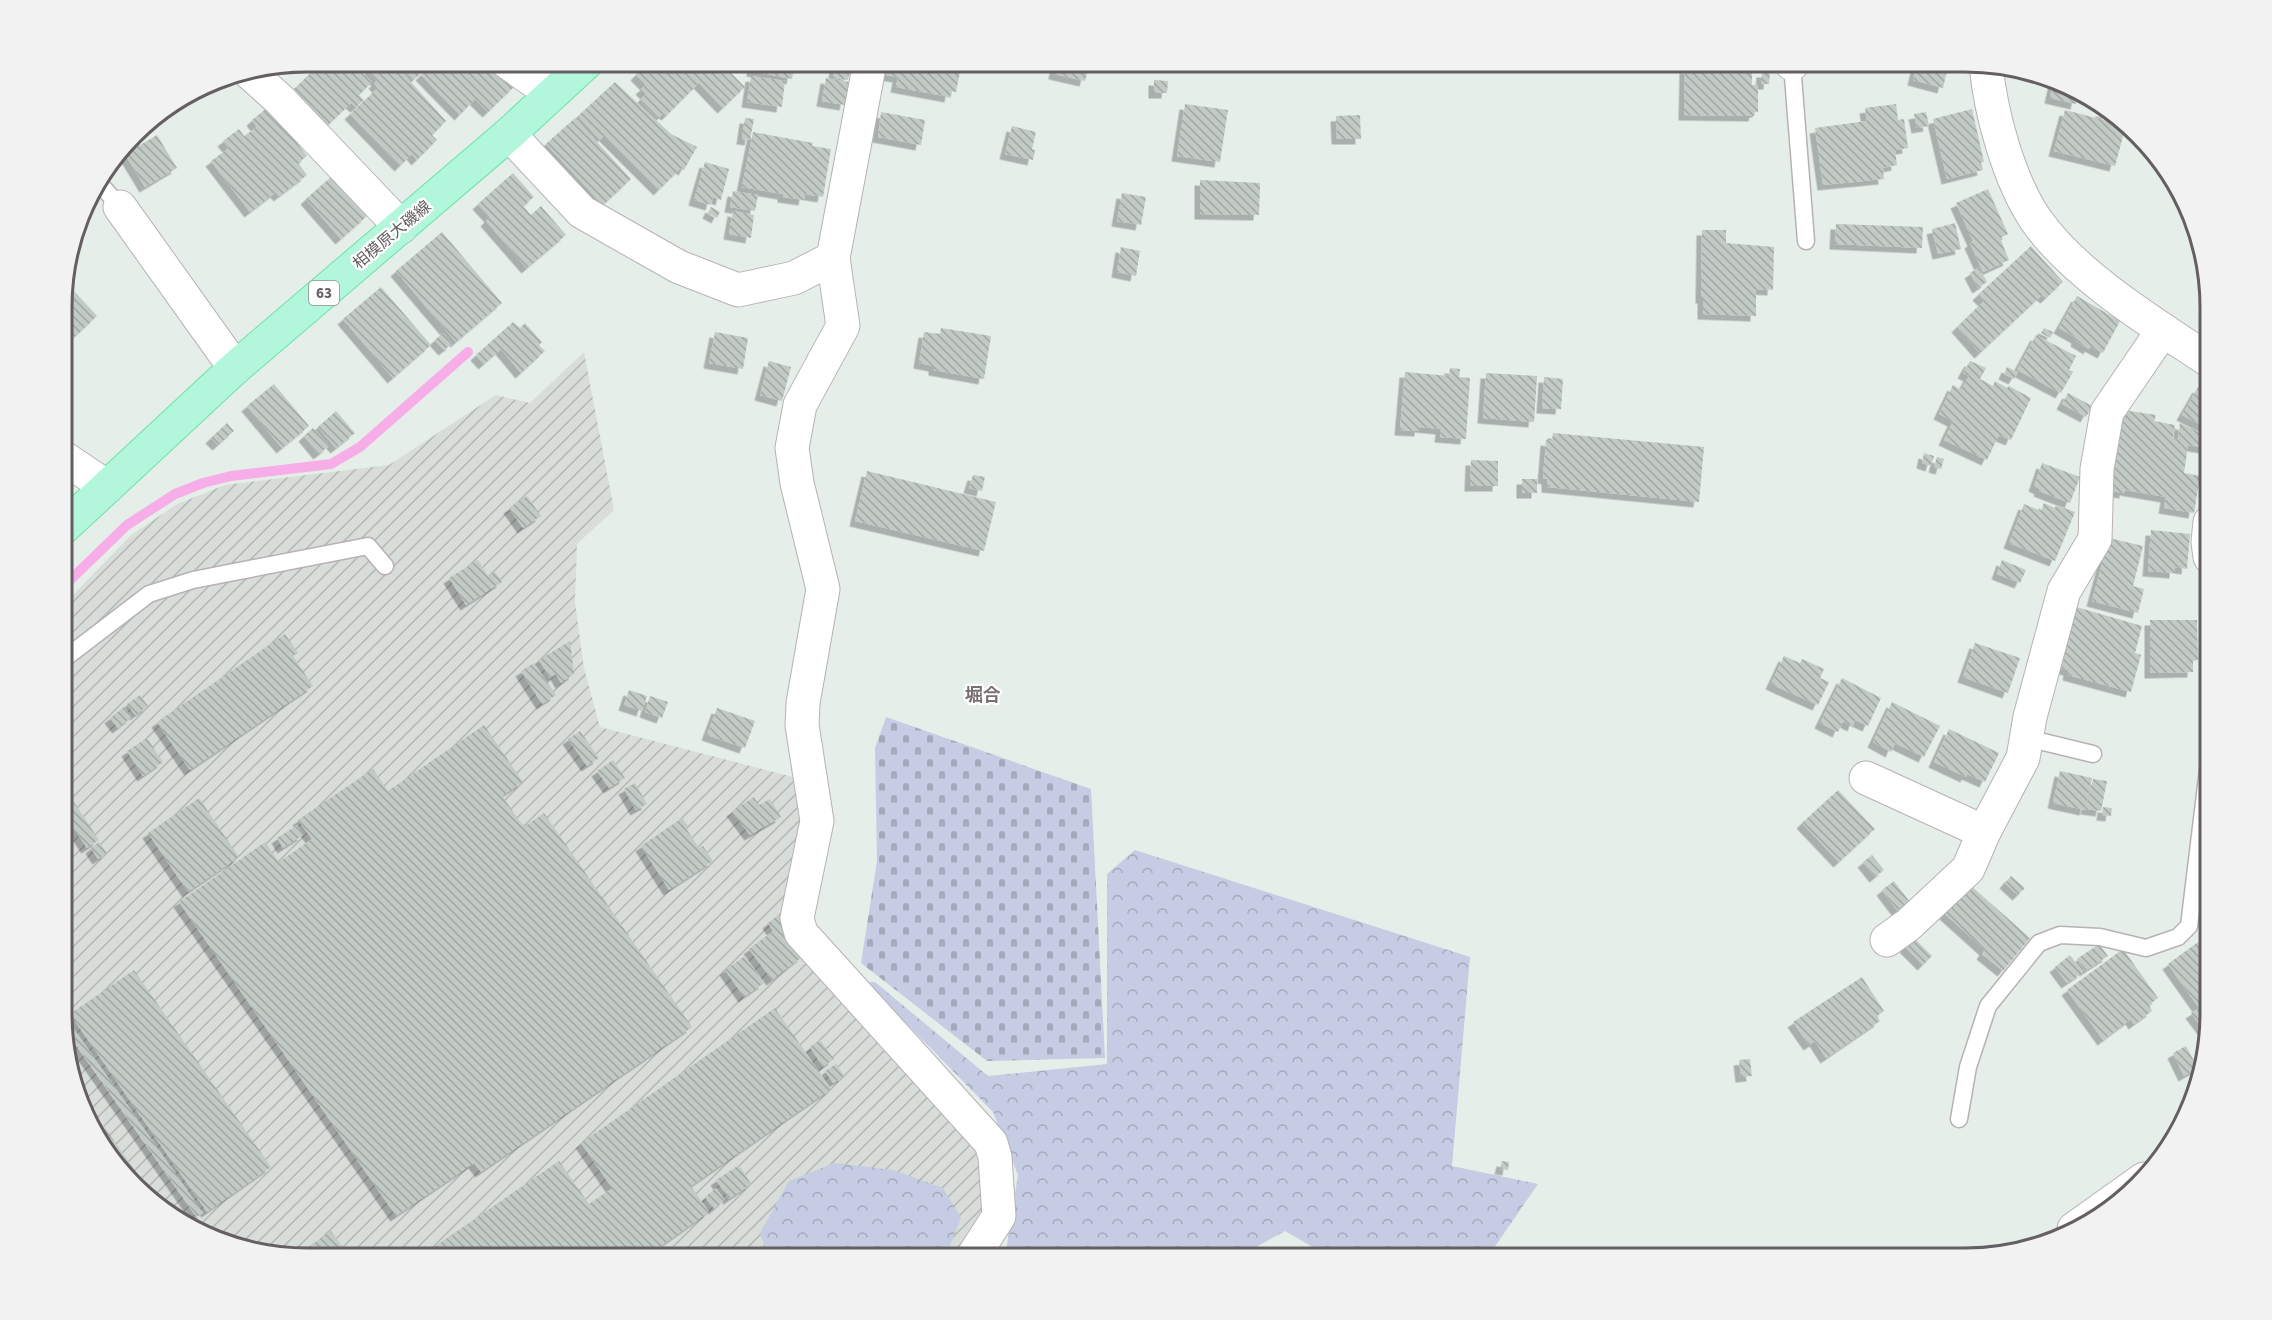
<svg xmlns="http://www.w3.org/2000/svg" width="2272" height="1320" font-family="'Source Sans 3','Noto Sans JP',sans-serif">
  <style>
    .industrial { fill: url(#industrial-furrows) }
    .forest { fill: url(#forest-crowns) }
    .cemetery { fill: url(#cemetery-stones) }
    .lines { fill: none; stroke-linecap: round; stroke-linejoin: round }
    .stream { stroke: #f7aee8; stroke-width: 10 }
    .building { fill: url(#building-back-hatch); filter: url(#shadow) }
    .service-casing { stroke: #b7b1b4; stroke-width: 19 }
    .minor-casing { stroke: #b7b1b4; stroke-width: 35 }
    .primary-casing { stroke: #6ae3a5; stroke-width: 35 }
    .service { stroke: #fff; stroke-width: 16 }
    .minor { stroke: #fff; stroke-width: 33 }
    .primary { stroke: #b2f7dc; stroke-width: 33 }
    .labels { text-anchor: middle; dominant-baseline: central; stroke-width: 4.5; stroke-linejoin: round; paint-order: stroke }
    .shield { fill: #fff; stroke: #938e91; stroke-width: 1.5 }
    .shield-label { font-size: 15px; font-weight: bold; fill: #655e62 }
    .street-label { font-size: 16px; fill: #655e62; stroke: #fff }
    .neighbourhood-label { font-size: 18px; font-weight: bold; fill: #776f74; stroke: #fff }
    .rim { fill: none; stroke: #655e62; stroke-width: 3 }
  </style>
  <defs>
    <pattern id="industrial-furrows" width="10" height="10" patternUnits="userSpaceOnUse" patternTransform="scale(1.5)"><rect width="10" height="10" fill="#d8ddda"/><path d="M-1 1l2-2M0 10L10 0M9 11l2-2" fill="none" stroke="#b3b6b4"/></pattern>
    <pattern id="forest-crowns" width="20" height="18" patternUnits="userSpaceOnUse" patternTransform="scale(1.5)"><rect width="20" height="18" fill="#c5cce3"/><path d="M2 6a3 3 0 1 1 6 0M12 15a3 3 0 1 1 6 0" fill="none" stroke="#a4a9bb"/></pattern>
    <pattern id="cemetery-stones" width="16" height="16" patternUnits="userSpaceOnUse" patternTransform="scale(1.5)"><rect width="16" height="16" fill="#c5cce3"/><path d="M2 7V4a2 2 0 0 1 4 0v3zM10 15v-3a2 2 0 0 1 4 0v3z" fill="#a4a9bb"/></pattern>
    <pattern id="building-back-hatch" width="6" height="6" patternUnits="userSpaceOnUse" patternTransform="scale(1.5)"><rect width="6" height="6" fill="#c2cac5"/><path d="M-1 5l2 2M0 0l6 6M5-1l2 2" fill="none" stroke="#a1a7a3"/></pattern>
    <filter id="shadow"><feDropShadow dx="-5.5" dy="5.5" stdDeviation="0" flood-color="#0004"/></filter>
  </defs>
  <rect width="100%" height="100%" fill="#e6eeea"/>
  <!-- industrial -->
  <polygon class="industrial" points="584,352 614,510 577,544 575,602 584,668 600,727 797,778 808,815 792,919 981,1145 993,1183 980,1258 307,1258 244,1250 185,1226 103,1150 64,1045 64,604 130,536 177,504 225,485 389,465 496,395 530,403"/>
  <!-- forest -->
  <g class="forest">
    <polygon points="1135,850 1470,957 1452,1166 1538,1184 1487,1258 1332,1258 1285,1231 1236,1258 1005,1258 1018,1175 993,1112 866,982 875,982 988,1076 1107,1064 1107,874"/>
    <polygon points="834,1163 893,1170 943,1188 961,1218 945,1258 769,1258 760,1233 789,1181"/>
  </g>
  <!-- cemetery -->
  <polygon class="cemetery" points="886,717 1091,789 1105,1058 987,1061 861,963 877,861 875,748"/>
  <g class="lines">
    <!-- stream -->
    <polyline class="stream" points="64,586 127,525 175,494 203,483 231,476 331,464 360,447 468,352"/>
  </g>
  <!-- building -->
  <g class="building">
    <polygon points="329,62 351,62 372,82 359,95 364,100 356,107 351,103 320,133 286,97 319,65 322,68"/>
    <polygon points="378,62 393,62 446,121 432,135 437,140 417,160 412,154 400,166 350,114 378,88 374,83 377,81 367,71"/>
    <polygon points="397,62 433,62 413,80"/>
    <polygon points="435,62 492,62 516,85 488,112 475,99 460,115 421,75"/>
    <polygon points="643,62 720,62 745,87 723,108 699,83 667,115 664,113 658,119 640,100 646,94 641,89 646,85 636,75 643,68 640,64"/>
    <polygon points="753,62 795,62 792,79 752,71"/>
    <polygon points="836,62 852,62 848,80 833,78"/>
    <polygon points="889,62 962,62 956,92 951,91 950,97 896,87 898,77 886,75"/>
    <polygon points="1056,62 1089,67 1085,81 1054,74"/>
    <polygon points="1917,63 1947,71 1943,88 1913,80"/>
    <polygon points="1685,68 1752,69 1752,85 1758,85 1758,112 1755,112 1754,116 1684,115"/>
    <polygon points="1762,72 1770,72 1769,84 1761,84"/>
    <polygon points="751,76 785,81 782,107 747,102"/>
    <polygon points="826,78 849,82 845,105 822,101"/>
    <polygon points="1154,80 1168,81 1167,93 1154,93"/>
    <polygon points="2054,80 2079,91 2076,104 2050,98"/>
    <polygon points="615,82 671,134 697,147 684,170 681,168 659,190 604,135 600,140 578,116"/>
    <polygon points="272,104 297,136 294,139 307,156 298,163 307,175 279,196 276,192 250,212 211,161 229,148 223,141 239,129 244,136 257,127 252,120"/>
    <polygon points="1185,104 1228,110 1220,162 1177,156"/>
    <polygon points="1896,104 1898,120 1904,119 1908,148 1895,150 1897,165 1883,168 1884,179 1823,185 1815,128 1867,121 1865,108"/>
    <polygon points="1972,109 1984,162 1981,162 1983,170 1947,179 1933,119"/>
    <polygon points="2065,110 2119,124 2125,129 2115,166 2054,151"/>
    <polygon points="2101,111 2106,112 2113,118 2112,121 2099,118"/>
    <polygon points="881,112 925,120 921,145 878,137"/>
    <polygon points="1926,112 1929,126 1917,128 1914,114"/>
    <polygon points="1360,115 1361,139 1337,139 1336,116"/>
    <polygon points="575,118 631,179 603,205 546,144"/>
    <polygon points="745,118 754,119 750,140 742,139"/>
    <polygon points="1012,126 1036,132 1032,149 1035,150 1033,160 1005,154"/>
    <polygon points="753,132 813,143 812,146 831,149 823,197 805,194 804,200 783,197 783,194 742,187"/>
    <polygon points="157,135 177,168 145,187 125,154"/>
    <polygon points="705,162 729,169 721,200 713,197 711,205 694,200"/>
    <polygon points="513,173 534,197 523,206 531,215 541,206 566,235 527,268 486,221 490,217 478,204"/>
    <polygon points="332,176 367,216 341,239 306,199"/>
    <polygon points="1200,180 1260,183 1259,215 1200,214"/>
    <polygon points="1988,189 2008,234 2000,238 2009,260 1983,272 1970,243 1973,241 1956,203"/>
    <polygon points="733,191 758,195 755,211 730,207"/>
    <polygon points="1122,193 1146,197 1141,225 1117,221"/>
    <polygon points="711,207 720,212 717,218 708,213"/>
    <polygon points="733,211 754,215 751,238 729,234"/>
    <polygon points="1955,223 1961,249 1938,254 1932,229"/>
    <polygon points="1836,224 1923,227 1922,248 1835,244"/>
    <polygon points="1702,230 1726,230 1726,243 1774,247 1773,290 1756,289 1756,316 1703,314 1703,298 1701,298"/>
    <polygon points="442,232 502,303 456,342 396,271"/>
    <polygon points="2031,246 2063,282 2046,298 2042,295 1980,353 1957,327 1984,301 1978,295"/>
    <polygon points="1121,247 1140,251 1136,276 1117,272"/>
    <polygon points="1979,267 1987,282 1978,288 1970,273"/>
    <polygon points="64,280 97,316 64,347"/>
    <polygon points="381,287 431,345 393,378 343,319"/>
    <polygon points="2077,296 2120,321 2103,353 2090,346 2089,349 2076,341 2077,338 2059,328"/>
    <polygon points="513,322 520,328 525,323 542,342 539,345 545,351 521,373 501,349 484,364 476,355"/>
    <polygon points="941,328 991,336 984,379 934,370 934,366 919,363 924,332 940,334"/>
    <polygon points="2044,328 2053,332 2050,338 2041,333"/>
    <polygon points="715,332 748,338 743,369 709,363"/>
    <polygon points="443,333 452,344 444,350 435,340"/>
    <polygon points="2036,335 2076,356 2069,370 2073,372 2061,393 2017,370"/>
    <polygon points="769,361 791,367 782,401 760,395"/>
    <polygon points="1970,361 1986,368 1980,379 1993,386 1995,381 2007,388 2009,386 2031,398 2011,440 1999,435 1987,460 1944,440 1953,421 1939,414 1953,385 1961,390 1969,376 1963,373"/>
    <polygon points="2007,367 2018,372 2014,379 2004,374"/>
    <polygon points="1450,368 1460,369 1459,377 1470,378 1466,439 1440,437 1441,429 1420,427 1420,431 1400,430 1405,372 1449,376"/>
    <polygon points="1486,373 1537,376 1534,422 1483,418"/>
    <polygon points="1544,377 1563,379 1561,409 1542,408"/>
    <polygon points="274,384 309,426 282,448 247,406"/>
    <polygon points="2198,387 2210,394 2209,429 2182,415"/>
    <polygon points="2068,393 2092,406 2086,417 2062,404"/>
    <polygon points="2123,410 2156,415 2154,421 2175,425 2173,438 2178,439 2180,423 2205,435 2205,448 2177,443 2188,446 2184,473 2200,476 2194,513 2164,508 2166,497 2125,490 2125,493 2110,491 2108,483"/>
    <polygon points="336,411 355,433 336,448 318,427"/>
    <polygon points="227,423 234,431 218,445 211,438"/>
    <polygon points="313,428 329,446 319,454 304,436"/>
    <polygon points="1553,433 1704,447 1699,502 1547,487 1547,479 1543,478 1546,440 1552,441"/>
    <polygon points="1924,453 1934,456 1931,466 1922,463"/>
    <polygon points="1937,457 1944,459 1941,469 1934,467"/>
    <polygon points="1471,460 1498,461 1498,486 1470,486"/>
    <polygon points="2042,463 2080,477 2070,503 2039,491 2040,489 2034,486"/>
    <polygon points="867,471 996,502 984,551 855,521"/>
    <polygon points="973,475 985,477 982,491 969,488"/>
    <rect x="1522" y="479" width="15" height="14"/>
    <polygon points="527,496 541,516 523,528 509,508"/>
    <polygon points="2044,503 2055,508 2056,505 2075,512 2055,561 2009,543 2024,504 2041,511"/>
    <polygon points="2151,530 2190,534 2187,569 2175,567 2175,573 2148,571"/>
    <polygon points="2109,538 2143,546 2133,586 2144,589 2138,613 2092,601"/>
    <polygon points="478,560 488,576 495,572 502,582 466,605 449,578"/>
    <polygon points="2002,560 2026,570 2020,583 1997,574"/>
    <polygon points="2073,606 2142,626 2135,653 2141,655 2131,692 2068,675 2069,670 2056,667"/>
    <polygon points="2150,620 2197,620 2198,660 2193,661 2193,672 2150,673"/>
    <polygon points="285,634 298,653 293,656 313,686 190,770 157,722"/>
    <polygon points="570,641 574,674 561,683 556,674 550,678 539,660"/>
    <polygon points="1975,643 2020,658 2008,693 1963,677"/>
    <polygon points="1784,656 1800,663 1802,659 1824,669 1820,678 1829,682 1818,705 1771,684"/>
    <polygon points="534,663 556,695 542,704 521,671"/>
    <polygon points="1842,678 1881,698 1868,726 1855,720 1853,726 1843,721 1838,732 1820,723"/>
    <polygon points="629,690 647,696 642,711 624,705"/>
    <polygon points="140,695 148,706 135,715 127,704"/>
    <polygon points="650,696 668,702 662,718 645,712"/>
    <polygon points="1892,702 1940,726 1924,757 1895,743 1891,752 1873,742"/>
    <polygon points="124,707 132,717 118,728 110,718"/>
    <polygon points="717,708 755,721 745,748 707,735"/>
    <polygon points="484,725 523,782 502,796 524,827 544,813 692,1027 481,1172 474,1163 396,1216 179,902 265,842 279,862 312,839 298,820 373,769 388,791"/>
    <polygon points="1949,729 1999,753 1985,782 1967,774 1966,777 1934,762"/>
    <polygon points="580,731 599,758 587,766 568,739"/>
    <polygon points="147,738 163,762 143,776 127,751"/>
    <polygon points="613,760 625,778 609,788 597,771"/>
    <polygon points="2060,771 2092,778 2085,810 2053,803"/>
    <polygon points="2093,779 2107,781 2101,811 2086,809"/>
    <polygon points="635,783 647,804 636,810 624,789"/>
    <polygon points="64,787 99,840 87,848 64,814"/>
    <polygon points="1838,790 1875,829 1839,862 1802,823"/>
    <polygon points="754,797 759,805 770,799 781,817 750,835 732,811"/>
    <polygon points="199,798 239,857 188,892 148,833"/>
    <polygon points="2103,807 2112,808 2111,816 2102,815"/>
    <polygon points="682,818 688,826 685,827 699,848 703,846 713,861 669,890 641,846"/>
    <polygon points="297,825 303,835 283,848 277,838"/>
    <polygon points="99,842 107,853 98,859 91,848"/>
    <polygon points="1872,855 1884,870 1875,877 1863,862"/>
    <polygon points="2011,876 2025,888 2018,895 2005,883"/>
    <polygon points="1894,881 1910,902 1897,910 1882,890"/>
    <polygon points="1969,884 2030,938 2003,971 1982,954 1985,950 1944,913"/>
    <polygon points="786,909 803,956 772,980 749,949 773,931 768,923"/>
    <polygon points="1914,938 1932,956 1923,965 1905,947"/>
    <polygon points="2201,940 2210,952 2210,1029 2206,1033 2191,1013 2199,1008 2168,964"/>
    <polygon points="2099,944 2108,956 2085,971 2077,959"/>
    <polygon points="2123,949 2158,998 2149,1005 2152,1011 2134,1024 2131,1019 2103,1040 2067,990"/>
    <polygon points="2070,955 2083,972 2067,983 2055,967"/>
    <polygon points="745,956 764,983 744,997 725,970"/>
    <polygon points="134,970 271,1167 207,1212 70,1014"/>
    <polygon points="1862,977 1884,1011 1877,1016 1880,1021 1826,1058 1815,1041 1809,1045 1793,1022"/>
    <polygon points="775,1008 831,1089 691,1186 709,1212 644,1258 418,1258 559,1161 589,1204 612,1188 581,1143"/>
    <polygon points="67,1019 203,1213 197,1217 64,1027 64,1022"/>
    <polygon points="820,1040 834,1059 823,1067 810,1047"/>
    <polygon points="2186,1046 2198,1068 2184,1076 2173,1053"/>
    <polygon points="1750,1059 1752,1076 1741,1077 1739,1060"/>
    <polygon points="836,1064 844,1076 833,1083 825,1071"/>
    <polygon points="84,1098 150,1192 149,1192 103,1150"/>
    <polygon points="1502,1161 1509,1162 1508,1170 1500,1169"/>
    <polygon points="739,1165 751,1184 729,1199 716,1180"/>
    <polygon points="716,1188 725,1200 714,1209 705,1197"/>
    <polygon points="331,1231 344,1249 331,1258 294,1257"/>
  </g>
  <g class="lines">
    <!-- service casing -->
    <g class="service-casing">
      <g id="service">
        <polyline points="1792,64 1806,241"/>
        <polyline points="97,185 100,184 120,207"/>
        <polyline points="64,659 149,594 193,580 368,546 385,566"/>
        <polyline points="2027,738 2093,754"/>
        <polyline points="1959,1119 1968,1067 1988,1006 2039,943 2060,935 2100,937 2146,948 2178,937 2189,926 2210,753"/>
      </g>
    </g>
    <!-- minor casing -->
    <g class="minor-casing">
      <g id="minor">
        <polyline points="507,62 551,93"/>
        <polyline points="1792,62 1792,64"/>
        <path d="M1986,64C1990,111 2009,181 2036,220C2074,275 2154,324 2210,361"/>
        <polyline points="250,73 280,100 401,227"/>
        <polyline points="509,134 582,212 679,267 738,290 794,278 833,258 870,62"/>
        <polyline points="120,207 235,368"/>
        <polyline points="833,258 843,326 800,405 792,448 797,483 823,589 803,703 802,725 817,821 797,918 801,933 991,1143 995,1157 999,1216 972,1258"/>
        <polyline points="64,458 107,487"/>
        <polyline points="2210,522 2208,542 2210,557"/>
        <polyline points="1866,778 1984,832"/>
        <polyline points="1887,940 1908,925 1968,869 1984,832 2023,758 2030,717 2064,591 2095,539 2097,469 2107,412 2163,330"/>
        <polyline points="2074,1229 2144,1179"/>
      </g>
    </g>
    <!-- primary casing -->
    <g class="primary-casing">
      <polyline id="primary" points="64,527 235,368 509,134 587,62"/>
    </g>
    <!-- service -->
    <use href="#service" class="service"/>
    <!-- minor -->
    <use href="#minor" class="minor"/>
    <!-- primary -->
    <use href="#primary" class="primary"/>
  </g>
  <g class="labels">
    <!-- shield labels -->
    <rect class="shield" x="309" y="281" width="30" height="24" rx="4.5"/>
    <g class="shield-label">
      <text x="324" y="293">63</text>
    </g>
    <!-- street labels -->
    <g class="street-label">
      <text transform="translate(392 235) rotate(-40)">相模原大磯線</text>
    </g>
    <!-- neighbourhood labels -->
    <g class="neighbourhood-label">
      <text x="983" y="695">堀合</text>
    </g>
  </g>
  <!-- crop -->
  <path d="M0 0H2272V1320H0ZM307 72H1965A235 235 0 0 1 2200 307V1013A235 235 0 0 1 1965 1248H307A235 235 0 0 1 72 1013V307A235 235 0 0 1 307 72Z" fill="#f3f2f2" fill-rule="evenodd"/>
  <path class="rim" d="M307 72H1965A235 235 0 0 1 2200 307V1013A235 235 0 0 1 1965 1248H307A235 235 0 0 1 72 1013V307A235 235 0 0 1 307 72Z"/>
</svg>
